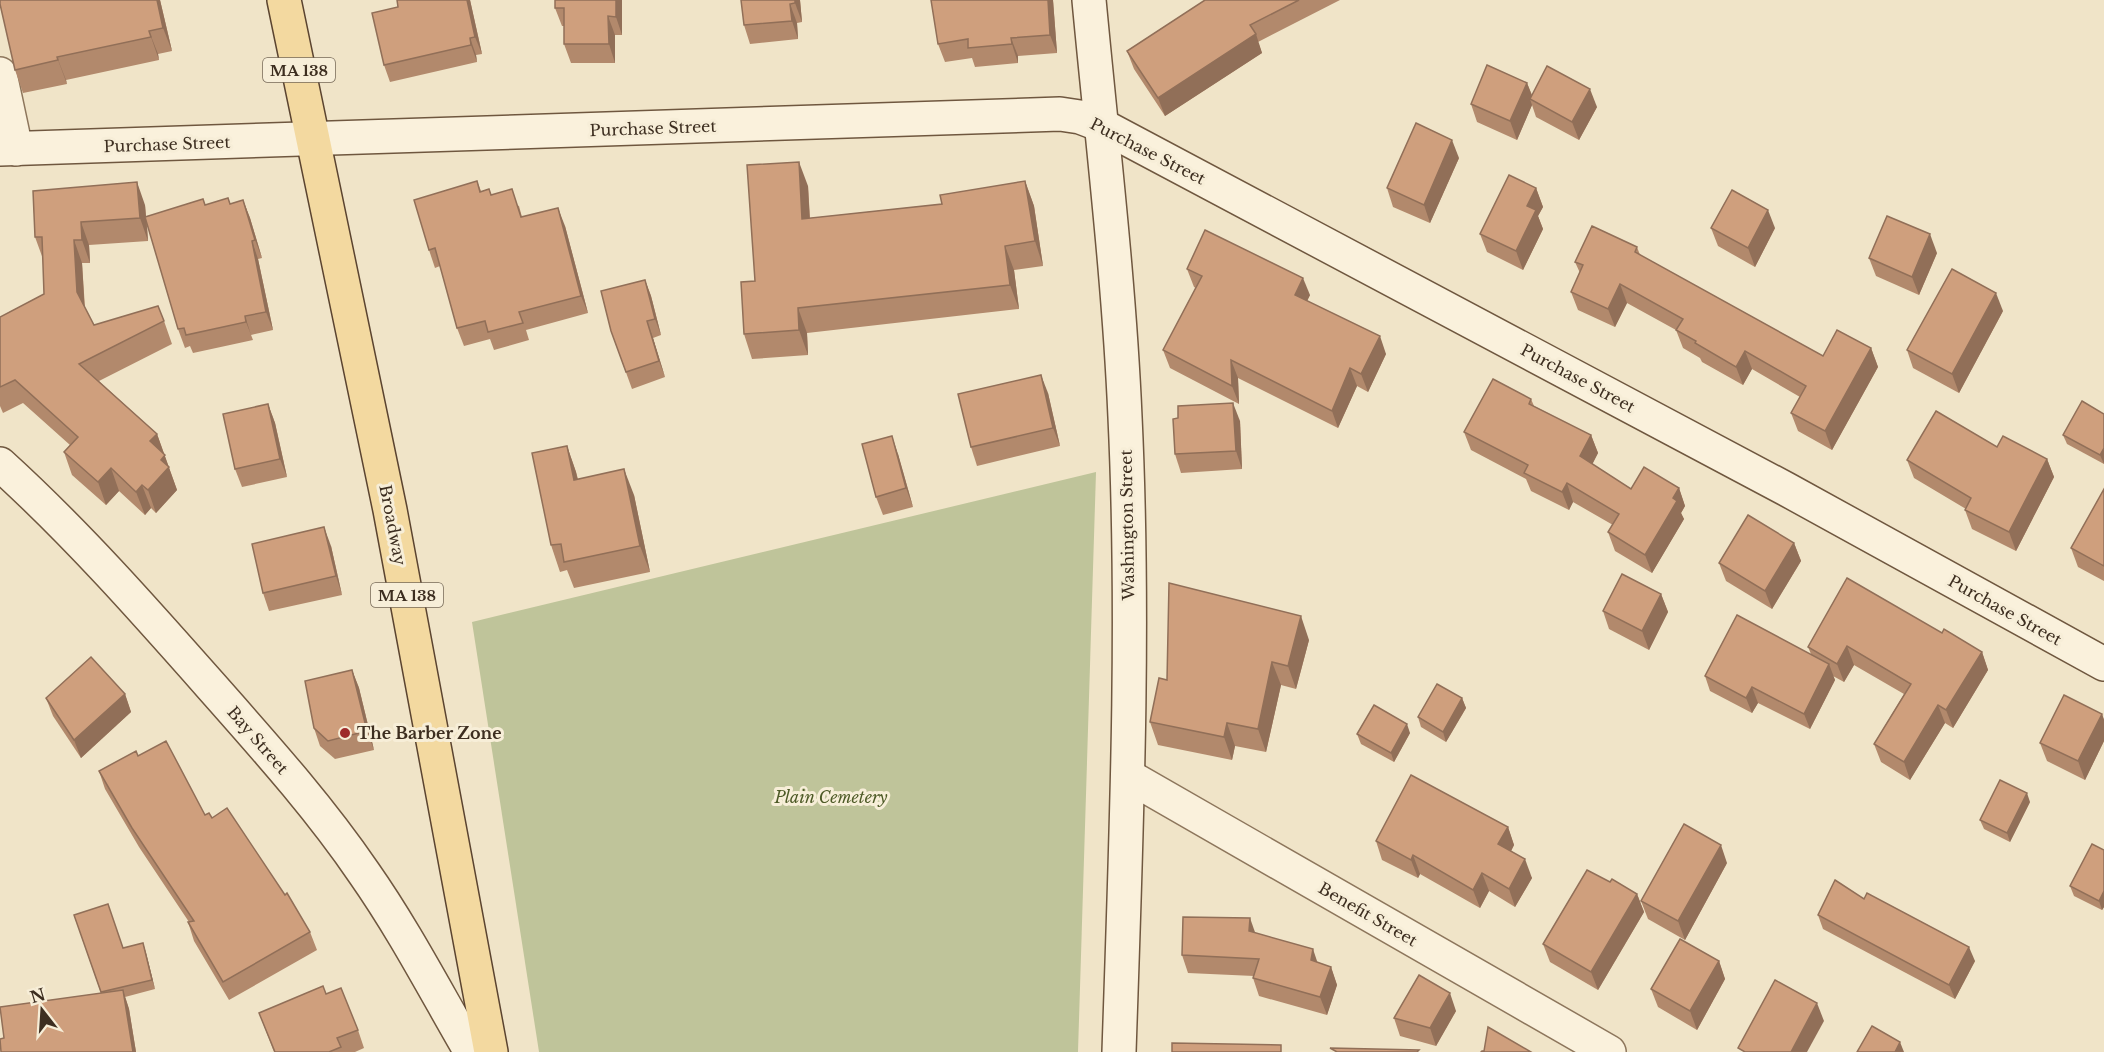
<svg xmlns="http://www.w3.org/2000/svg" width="2104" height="1052" font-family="'Libre Baskerville',serif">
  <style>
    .cemetery { fill: #bfc49a }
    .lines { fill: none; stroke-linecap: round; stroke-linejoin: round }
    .street-casing { stroke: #8d765c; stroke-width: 36 }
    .secondary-casing { stroke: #6f573f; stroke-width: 36 }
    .primary-casing { stroke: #5b4430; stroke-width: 36 }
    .street { stroke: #faf1dc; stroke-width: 33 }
    .secondary { stroke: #faf1dc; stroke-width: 33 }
    .primary { stroke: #f3d9a0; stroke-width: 33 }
    .wall { fill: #b2896c }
    .shaded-wall { fill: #916f58 }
    .building { fill: #cf9f7d; stroke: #916f58; stroke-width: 1.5 }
    .poi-dot { fill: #9e2a2b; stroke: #f7eed8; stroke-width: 2 }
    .labels { text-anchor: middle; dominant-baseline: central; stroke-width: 6; stroke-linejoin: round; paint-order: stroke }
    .shield { fill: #f7eed8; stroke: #756857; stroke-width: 1.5 }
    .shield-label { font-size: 15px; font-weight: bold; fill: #3d2e20 }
    .street-label { font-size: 16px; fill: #3d2e20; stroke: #f7eed8 }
    .poi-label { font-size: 16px; font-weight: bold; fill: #3d2e20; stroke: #f7eed8; text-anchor: start }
    .park-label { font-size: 16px; font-style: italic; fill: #4d5a26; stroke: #f7eed8 }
  </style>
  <rect width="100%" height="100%" fill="#f0e4c8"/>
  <!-- cemetery -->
  <polygon class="cemetery" points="1096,472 1078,1052 539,1052 472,622"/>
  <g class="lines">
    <!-- street casing -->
    <g class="street-casing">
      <g id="street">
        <polyline points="0,74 16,149"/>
        <polyline points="1128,776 1609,1052"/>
      </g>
    </g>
    <!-- secondary casing -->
    <g class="secondary-casing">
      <g id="secondary">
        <path d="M1089,0C1102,139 1119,278 1125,417C1135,628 1126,841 1119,1052"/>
        <polyline points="0,149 1060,114 1080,117 1101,125 1786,489 2104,664"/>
        <path d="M0,464C76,533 144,610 212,687C265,747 319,807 364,873C404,930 436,992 471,1052"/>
      </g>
    </g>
    <!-- primary casing -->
    <g class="primary-casing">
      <polyline id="primary" points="284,0 390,510 491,1052"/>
    </g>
    <!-- street -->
    <use href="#street" class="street"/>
    <!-- secondary -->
    <use href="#secondary" class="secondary"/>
    <!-- primary -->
    <use href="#primary" class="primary"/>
  </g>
  <!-- wall -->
  <g class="wall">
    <polygon points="0,0 160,0 172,51 158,54 159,60 66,80 67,84 23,93 15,70"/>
    <polygon points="470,0 482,54 476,55 477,62 390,82 384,65 398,7"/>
    <polygon points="622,0 622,35 615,35 615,63 571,63 564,44 564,26 562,26 555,8"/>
    <polygon points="800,0 802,22 797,23 798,39 750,44 744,25"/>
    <polygon points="931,0 1053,0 1057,53 1018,56 1018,63 975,67 972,58 945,62 938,44"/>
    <polygon points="1205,0 1340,0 1258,42 1262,53 1165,116 1134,69 1127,51"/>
    <polygon points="1527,83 1532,95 1597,107 1579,140 1536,117 1532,105 1517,140 1477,122 1471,104"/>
    <polygon points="1459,158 1430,223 1393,207 1387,188"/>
    <polygon points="477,181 481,191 519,206 522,217 565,226 588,313 526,330 529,340 494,350 490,339 464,346 457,328 440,266 435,268 429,250"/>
    <polygon points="1025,181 1034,206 1043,266 1014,270 1019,309 807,333 808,355 752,359 744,334 755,281 808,186 810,218 942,204"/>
    <polygon points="1536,188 1543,207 1538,216 1543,229 1523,270 1487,252 1480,234"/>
    <polygon points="33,191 145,205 146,217 205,205 230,204 243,200 250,218 262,258 258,259 273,330 251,335 253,340 193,353 190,346 185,348 178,329 147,224 148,241 89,245 90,263 82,263 85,308 94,325 164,321 172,344 99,381 157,434 177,490 156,513 151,508 145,515 119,491 106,505 72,475 64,452 70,445 23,403 3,413 0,406 0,317 44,294 43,259 35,237"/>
    <polygon points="1711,228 1775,228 1755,267 1718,246"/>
    <polygon points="1637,247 1640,255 1823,356 1871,348 1878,367 1832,450 1798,431 1791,413 1800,397 1752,369 1743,385 1702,362 1700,358 1683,348 1676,330 1627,303 1615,327 1578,310 1571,292 1580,273 1575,262"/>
    <polygon points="1937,253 1919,295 1876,276 1869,258"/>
    <polygon points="1187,269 1310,295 1307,301 1386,354 1368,392 1357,386 1338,428 1238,378 1239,404 1170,368 1163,350 1196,288 1194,287"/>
    <polygon points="645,280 651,296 661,335 653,338 665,377 632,389 611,331"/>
    <polygon points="2003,311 1959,393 1913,368 1907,350"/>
    <polygon points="1048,393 1060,446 977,466 971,447"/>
    <polygon points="1531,399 1534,406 1591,435 1598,453 1592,464 1631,489 1679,488 1685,506 1681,513 1684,519 1652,573 1615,551 1608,532 1613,525 1573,502 1569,510 1531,491 1526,479 1471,450 1464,432"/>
    <polygon points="268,404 275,423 287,477 242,487 235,469"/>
    <polygon points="2104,414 2104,464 2067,444 2063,435"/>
    <polygon points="1240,421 1242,469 1181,473 1175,454"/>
    <polygon points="567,446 576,472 578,479 634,495 650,572 574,588 567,570 560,572 551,545"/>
    <polygon points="1997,447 2047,459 2054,477 2016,551 1972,529 1965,510 1966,509 1914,478 1907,460"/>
    <polygon points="898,454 913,507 883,515 876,497"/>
    <polygon points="2104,489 2104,581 2078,567 2071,548"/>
    <polygon points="1794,543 1801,561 1772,609 1726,581 1719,563"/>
    <polygon points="331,546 342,595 269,611 263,593"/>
    <polygon points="1661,594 1668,612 1649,650 1609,629 1603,611"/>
    <polygon points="1942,633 1982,652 1988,670 1953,728 1945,723 1910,780 1881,762 1874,744 1904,694 1854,665 1844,682 1833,676 1835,680 1810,729 1758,703 1752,713 1710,691 1705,676 1811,654 1808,647"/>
    <polygon points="1309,640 1296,689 1281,685 1266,752 1235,746 1232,760 1158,745 1150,722 1167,680"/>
    <polygon points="352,670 359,688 374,750 335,759 320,746 314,728"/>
    <polygon points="125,694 131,712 81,758 53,716 46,698"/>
    <polygon points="1462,698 1466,708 1446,742 1421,727 1418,717"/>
    <polygon points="2102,714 2104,720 2104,741 2085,780 2047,761 2040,743"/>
    <polygon points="1410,733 1394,762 1361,744 1357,734"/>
    <polygon points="138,756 205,815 212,818 310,932 317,950 229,1000 194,941 188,922 189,922 139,847 105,789 99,771"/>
    <polygon points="2030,802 2010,842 1984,829 1980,820"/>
    <polygon points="1508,827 1514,845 1511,851 1532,878 1515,907 1489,891 1480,908 1420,874 1418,878 1382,860 1376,841"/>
    <polygon points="2104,850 2104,907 2102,910 2074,896 2070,886"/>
    <polygon points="1727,863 1685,940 1648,919 1641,901"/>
    <polygon points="1610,882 1637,894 1644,912 1598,990 1550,962 1543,944"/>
    <polygon points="1864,899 1975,961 1955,999 1823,929 1818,915"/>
    <polygon points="74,915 123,948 143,943 146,953 155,989 125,997 129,1009 136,1052 1,1052 4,1038 101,993"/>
    <polygon points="1255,933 1317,962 1331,967 1337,985 1327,1015 1259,996 1253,978 1254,976 1188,973 1182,955"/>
    <polygon points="1719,961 1725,979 1697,1030 1658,1007 1651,989"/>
    <polygon points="326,994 358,1030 364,1048 355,1052 274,1052 259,1013"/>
    <polygon points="1456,1011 1436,1046 1400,1036 1394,1018"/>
  </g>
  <!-- shaded-wall -->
  <g class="shaded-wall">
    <polygon points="157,0 160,0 172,51 163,28"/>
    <polygon points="467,0 470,0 482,54 475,37"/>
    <polygon points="616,0 622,0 622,35 616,17"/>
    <polygon points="795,0 800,0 802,22 795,3"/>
    <polygon points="1048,0 1053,0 1057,53 1050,35"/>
    <polygon points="790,4 797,23 798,39 792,21"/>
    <polygon points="608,16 615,35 615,63 609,44"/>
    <polygon points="149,31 158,54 159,60 151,37"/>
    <polygon points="1256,34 1262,53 1165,116 1158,98"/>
    <polygon points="470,38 476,55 477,62 471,45"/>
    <polygon points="1011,38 1018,56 1018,63 1012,44"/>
    <polygon points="57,57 66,80 67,84 58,60"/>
    <polygon points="1527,83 1534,101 1530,99 1532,105 1517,140 1510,121"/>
    <polygon points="1590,89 1597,107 1579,140 1572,122"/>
    <polygon points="1452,140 1459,158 1430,223 1424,205"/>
    <polygon points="799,162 808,186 811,244 802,219"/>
    <polygon points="1025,181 1034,206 1043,266 1035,241"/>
    <polygon points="137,182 145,205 148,241 140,218"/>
    <polygon points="1536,188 1543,207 1538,216 1543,229 1523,270 1516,251 1527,206"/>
    <polygon points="243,200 250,218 262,258 255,240"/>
    <polygon points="558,208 565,226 588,313 581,296"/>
    <polygon points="1768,210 1775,228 1755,267 1748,248"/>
    <polygon points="81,222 89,245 90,263 82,240"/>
    <polygon points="1930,234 1937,253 1919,295 1912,277"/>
    <polygon points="74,240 82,263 85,315 77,292"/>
    <polygon points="252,241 258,259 273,330 266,312"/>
    <polygon points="1005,246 1014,270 1019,309 1010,285"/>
    <polygon points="1303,278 1310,295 1301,313 1295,295"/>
    <polygon points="645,280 651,296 661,335 655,319"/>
    <polygon points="1620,284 1627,303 1615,327 1608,309"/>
    <polygon points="1996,293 2003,311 1959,393 1952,374"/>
    <polygon points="798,308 807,333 808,355 799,330"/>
    <polygon points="245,316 251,335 253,340 246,322"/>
    <polygon points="647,321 653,338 665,377 659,361"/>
    <polygon points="1380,336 1386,354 1368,392 1361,374"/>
    <polygon points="1871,348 1878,367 1832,450 1825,431"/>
    <polygon points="1745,351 1752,369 1743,385 1736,367"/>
    <polygon points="1231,360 1238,378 1239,404 1232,386"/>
    <polygon points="1350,368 1357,386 1338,428 1332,411"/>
    <polygon points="1041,375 1048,393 1060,446 1053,428"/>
    <polygon points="1233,403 1240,421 1242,469 1236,451"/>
    <polygon points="268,404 275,423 287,477 280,459"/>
    <polygon points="157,434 177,490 156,513 148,490 150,441"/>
    <polygon points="1591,435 1598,453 1587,475 1580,456"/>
    <polygon points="892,436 898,454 913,507 906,488"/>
    <polygon points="567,446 576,472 583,506 574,480"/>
    <polygon points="2104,448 2104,464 2100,455"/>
    <polygon points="2047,459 2054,477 2016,551 2009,532"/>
    <polygon points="111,468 119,491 106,505 98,482"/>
    <polygon points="624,469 634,495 650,572 640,546"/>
    <polygon points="1567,483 1573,502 1569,510 1562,492"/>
    <polygon points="142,485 151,508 145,515 136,492"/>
    <polygon points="1679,488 1685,506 1681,513 1684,519 1652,573 1645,555 1673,498"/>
    <polygon points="324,527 331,546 342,595 336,576"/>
    <polygon points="1794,543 1801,561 1772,609 1765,591"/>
    <polygon points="1661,594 1668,612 1649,650 1642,631"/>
    <polygon points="1301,616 1309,640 1296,689 1288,666"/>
    <polygon points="1847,646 1854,665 1844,682 1837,664"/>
    <polygon points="1982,652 1988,670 1953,728 1946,710"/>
    <polygon points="1272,662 1281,685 1266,752 1258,729"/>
    <polygon points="1829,664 1835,680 1810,729 1804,714"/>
    <polygon points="352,670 359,688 374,750 367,731"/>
    <polygon points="1752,687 1758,703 1752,713 1746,698"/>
    <polygon points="125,694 131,712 81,758 74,740"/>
    <polygon points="1462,698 1466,708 1446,742 1443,732"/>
    <polygon points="1938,705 1945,723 1910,780 1904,762"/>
    <polygon points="2102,714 2104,720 2104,741 2085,780 2078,761"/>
    <polygon points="1227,723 1235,746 1232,760 1224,737"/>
    <polygon points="1407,724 1410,733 1394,762 1391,753"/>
    <polygon points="2027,793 2030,802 2010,842 2007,833"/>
    <polygon points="1508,827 1514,845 1505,863 1498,844"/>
    <polygon points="1721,845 1727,863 1685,940 1678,921"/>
    <polygon points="1413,855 1420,874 1418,878 1411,860"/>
    <polygon points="1525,859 1532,878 1515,907 1509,889"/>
    <polygon points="1482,873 1489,891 1480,908 1473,890"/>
    <polygon points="2104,891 2104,907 2102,910 2099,901"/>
    <polygon points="1637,894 1644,912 1598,990 1591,972"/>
    <polygon points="1250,918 1256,935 1249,931"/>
    <polygon points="143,943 146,953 155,989 152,980"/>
    <polygon points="1969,947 1975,961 1955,999 1949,985"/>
    <polygon points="1313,949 1319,967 1311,960"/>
    <polygon points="1719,961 1725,979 1697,1030 1690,1011"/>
    <polygon points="1331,967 1337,985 1327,1015 1320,997"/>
    <polygon points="123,990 129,1009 136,1052 133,1052"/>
    <polygon points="1450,993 1456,1011 1436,1046 1430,1028"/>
    <polygon points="1817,1003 1824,1021 1807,1052 1791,1052"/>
    <polygon points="1900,1042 1904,1052 1895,1052"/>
  </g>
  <!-- building -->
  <g class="building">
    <polygon points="0,0 157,0 163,28 149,31 151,37 57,57 58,60 15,70 0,4"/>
    <polygon points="397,0 467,0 475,37 470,38 471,45 384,65 372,13 398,7"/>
    <polygon points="555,0 616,0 616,17 608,16 609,44 564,44 564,8 555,8"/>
    <polygon points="741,0 795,0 795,3 790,4 792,21 744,25"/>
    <polygon points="931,0 1048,0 1050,35 1011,38 1012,44 968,48 968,39 938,44"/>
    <polygon points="1205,0 1299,0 1250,25 1256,34 1158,98 1127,51"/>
    <polygon points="1487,65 1527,83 1510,121 1471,104"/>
    <polygon points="1547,66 1590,89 1572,122 1530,99"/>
    <polygon points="1416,123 1452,140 1424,205 1387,188"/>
    <polygon points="799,162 802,219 942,204 940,195 1025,181 1035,241 1005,246 1010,285 798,308 799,330 744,334 741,282 755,281 747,165"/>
    <polygon points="1509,175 1536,188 1527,206 1536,210 1516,251 1480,234"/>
    <polygon points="477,181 480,192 489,189 491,195 512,189 521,217 558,208 581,296 519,312 523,323 488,332 485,321 457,328 435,248 429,250 414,200"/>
    <polygon points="137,182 140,218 81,222 82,240 74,240 77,292 94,325 158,306 164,321 79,364 157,434 150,441 165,455 161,460 169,467 148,490 142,485 136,492 111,468 98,482 64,452 78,437 15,380 0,387 0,317 44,294 42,237 35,237 33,191"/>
    <polygon points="1732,190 1768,210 1748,248 1711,228"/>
    <polygon points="228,198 230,204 243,200 255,240 252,241 266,312 245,316 246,322 186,335 184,328 178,329 145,217 203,199 205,205"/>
    <polygon points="1887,216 1930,234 1912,277 1869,258"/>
    <polygon points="1592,226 1637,247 1635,252 1823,356 1837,330 1871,348 1825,431 1791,413 1806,386 1745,351 1736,367 1695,343 1696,341 1676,330 1683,319 1620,284 1608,309 1571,292 1583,265 1575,262"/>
    <polygon points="1205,230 1303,278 1295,295 1380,336 1361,374 1350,368 1332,411 1231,360 1232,386 1163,350 1202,276 1187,269"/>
    <polygon points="1952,269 1996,293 1952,374 1907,350"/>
    <polygon points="645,280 655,319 647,321 659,361 626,372 611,331 601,291"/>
    <polygon points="1041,375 1053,428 971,447 958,394"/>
    <polygon points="1493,379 1531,399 1529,404 1591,435 1580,456 1631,489 1644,467 1679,488 1673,498 1677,501 1645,555 1608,532 1619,514 1567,483 1562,492 1524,473 1528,465 1464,432"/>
    <polygon points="2082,401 2104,414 2104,448 2100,455 2063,435"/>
    <polygon points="1233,403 1236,451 1175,454 1173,419 1178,418 1178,406"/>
    <polygon points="268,404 280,459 235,469 223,414"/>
    <polygon points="1936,411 1997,447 2003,436 2047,459 2009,532 1965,510 1971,498 1907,460"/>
    <polygon points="892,436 906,488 876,497 862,444"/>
    <polygon points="567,446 574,480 624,469 640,546 564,562 561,544 551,545 532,453"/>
    <polygon points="2104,489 2104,566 2071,548"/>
    <polygon points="1748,515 1794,543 1765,591 1719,563"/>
    <polygon points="324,527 336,576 263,593 252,544"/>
    <polygon points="1622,574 1661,594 1642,631 1603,611"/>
    <polygon points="1847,578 1942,633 1944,629 1982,652 1946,710 1938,705 1904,762 1874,744 1911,684 1847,646 1837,664 1808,647"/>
    <polygon points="1169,583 1301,616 1288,666 1272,662 1258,729 1227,723 1224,737 1150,722 1159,678 1167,680"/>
    <polygon points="1737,615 1829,664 1804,714 1752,687 1746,698 1705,676"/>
    <polygon points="91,657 125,694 74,740 46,698"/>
    <polygon points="352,670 367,731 328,741 314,728 305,681"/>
    <polygon points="1437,684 1462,698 1443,732 1418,717"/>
    <polygon points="2064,695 2102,714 2078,761 2040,743"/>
    <polygon points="1374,705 1407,724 1391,753 1357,734"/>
    <polygon points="166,741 205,815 209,813 212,818 227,808 285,895 287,893 310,932 223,982 188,922 194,921 132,828 99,771 136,751 138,756"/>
    <polygon points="1411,775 1508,827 1498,844 1525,859 1509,889 1482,873 1473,890 1413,855 1411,860 1376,841"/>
    <polygon points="2000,780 2027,793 2007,833 1980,820"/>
    <polygon points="1684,824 1721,845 1678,921 1641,901"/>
    <polygon points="2092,844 2104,850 2104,891 2099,901 2070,886"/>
    <polygon points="1587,870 1610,882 1612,879 1637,894 1591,972 1543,944"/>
    <polygon points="1835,880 1864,899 1867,893 1969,947 1949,985 1818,915"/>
    <polygon points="108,904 123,948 143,943 152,980 101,992 74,915"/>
    <polygon points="1183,917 1250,918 1249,931 1313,949 1311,960 1331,967 1320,997 1253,978 1259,959 1182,955"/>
    <polygon points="1680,939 1719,961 1690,1011 1651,989"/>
    <polygon points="1419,975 1450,993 1430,1028 1394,1018"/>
    <polygon points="1775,980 1817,1003 1791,1052 1745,1052 1738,1048"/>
    <polygon points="323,986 326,994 341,988 358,1030 337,1038 341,1047 329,1052 275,1052 259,1013"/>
    <polygon points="123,990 133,1052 1,1052 0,1039 4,1038 0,1007"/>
    <polygon points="1872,1026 1900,1042 1895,1052 1857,1052"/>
    <polygon points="1488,1027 1531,1052 1481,1052 1482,1051 1484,1051"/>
    <polygon points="1172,1043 1281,1045 1281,1052 1172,1052"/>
    <polygon points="1330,1048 1419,1050 1417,1052 1337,1052"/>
  </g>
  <!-- markers -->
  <circle class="poi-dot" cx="345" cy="733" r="6"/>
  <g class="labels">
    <!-- shield labels -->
    <g class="shield">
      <rect x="263" y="58" width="72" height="24" rx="4.5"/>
      <rect x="371" y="583" width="72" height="24" rx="4.5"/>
    </g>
    <g class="shield-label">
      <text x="299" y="70">MA 138</text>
      <text x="407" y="595">MA 138</text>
    </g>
    <!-- street labels -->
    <g class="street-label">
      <text transform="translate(653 128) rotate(-2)">Purchase Street</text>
      <text transform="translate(167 144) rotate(-2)">Purchase Street</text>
      <text transform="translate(1148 151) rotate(27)">Purchase Street</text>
      <text transform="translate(1578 378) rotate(28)">Purchase Street</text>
      <text transform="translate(393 525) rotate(79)">Broadway</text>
      <text transform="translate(1127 525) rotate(-91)">Washington Street</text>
      <text transform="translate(2005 610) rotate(29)">Purchase Street</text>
      <text transform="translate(258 740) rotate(49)">Bay Street</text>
      <text transform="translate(1368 914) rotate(30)">Benefit Street</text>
    </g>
    <!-- poi labels -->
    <g class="poi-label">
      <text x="357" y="733">The Barber Zone</text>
    </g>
    <!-- park labels -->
    <g class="park-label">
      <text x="831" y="797">Plain Cemetery</text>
    </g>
  </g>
  <!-- north arrow -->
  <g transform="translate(42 1010) rotate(343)" stroke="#f7eed8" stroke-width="4.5" paint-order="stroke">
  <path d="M0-4.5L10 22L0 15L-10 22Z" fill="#3d2e20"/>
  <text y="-9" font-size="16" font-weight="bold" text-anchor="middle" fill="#3d2e20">N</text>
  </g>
</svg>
